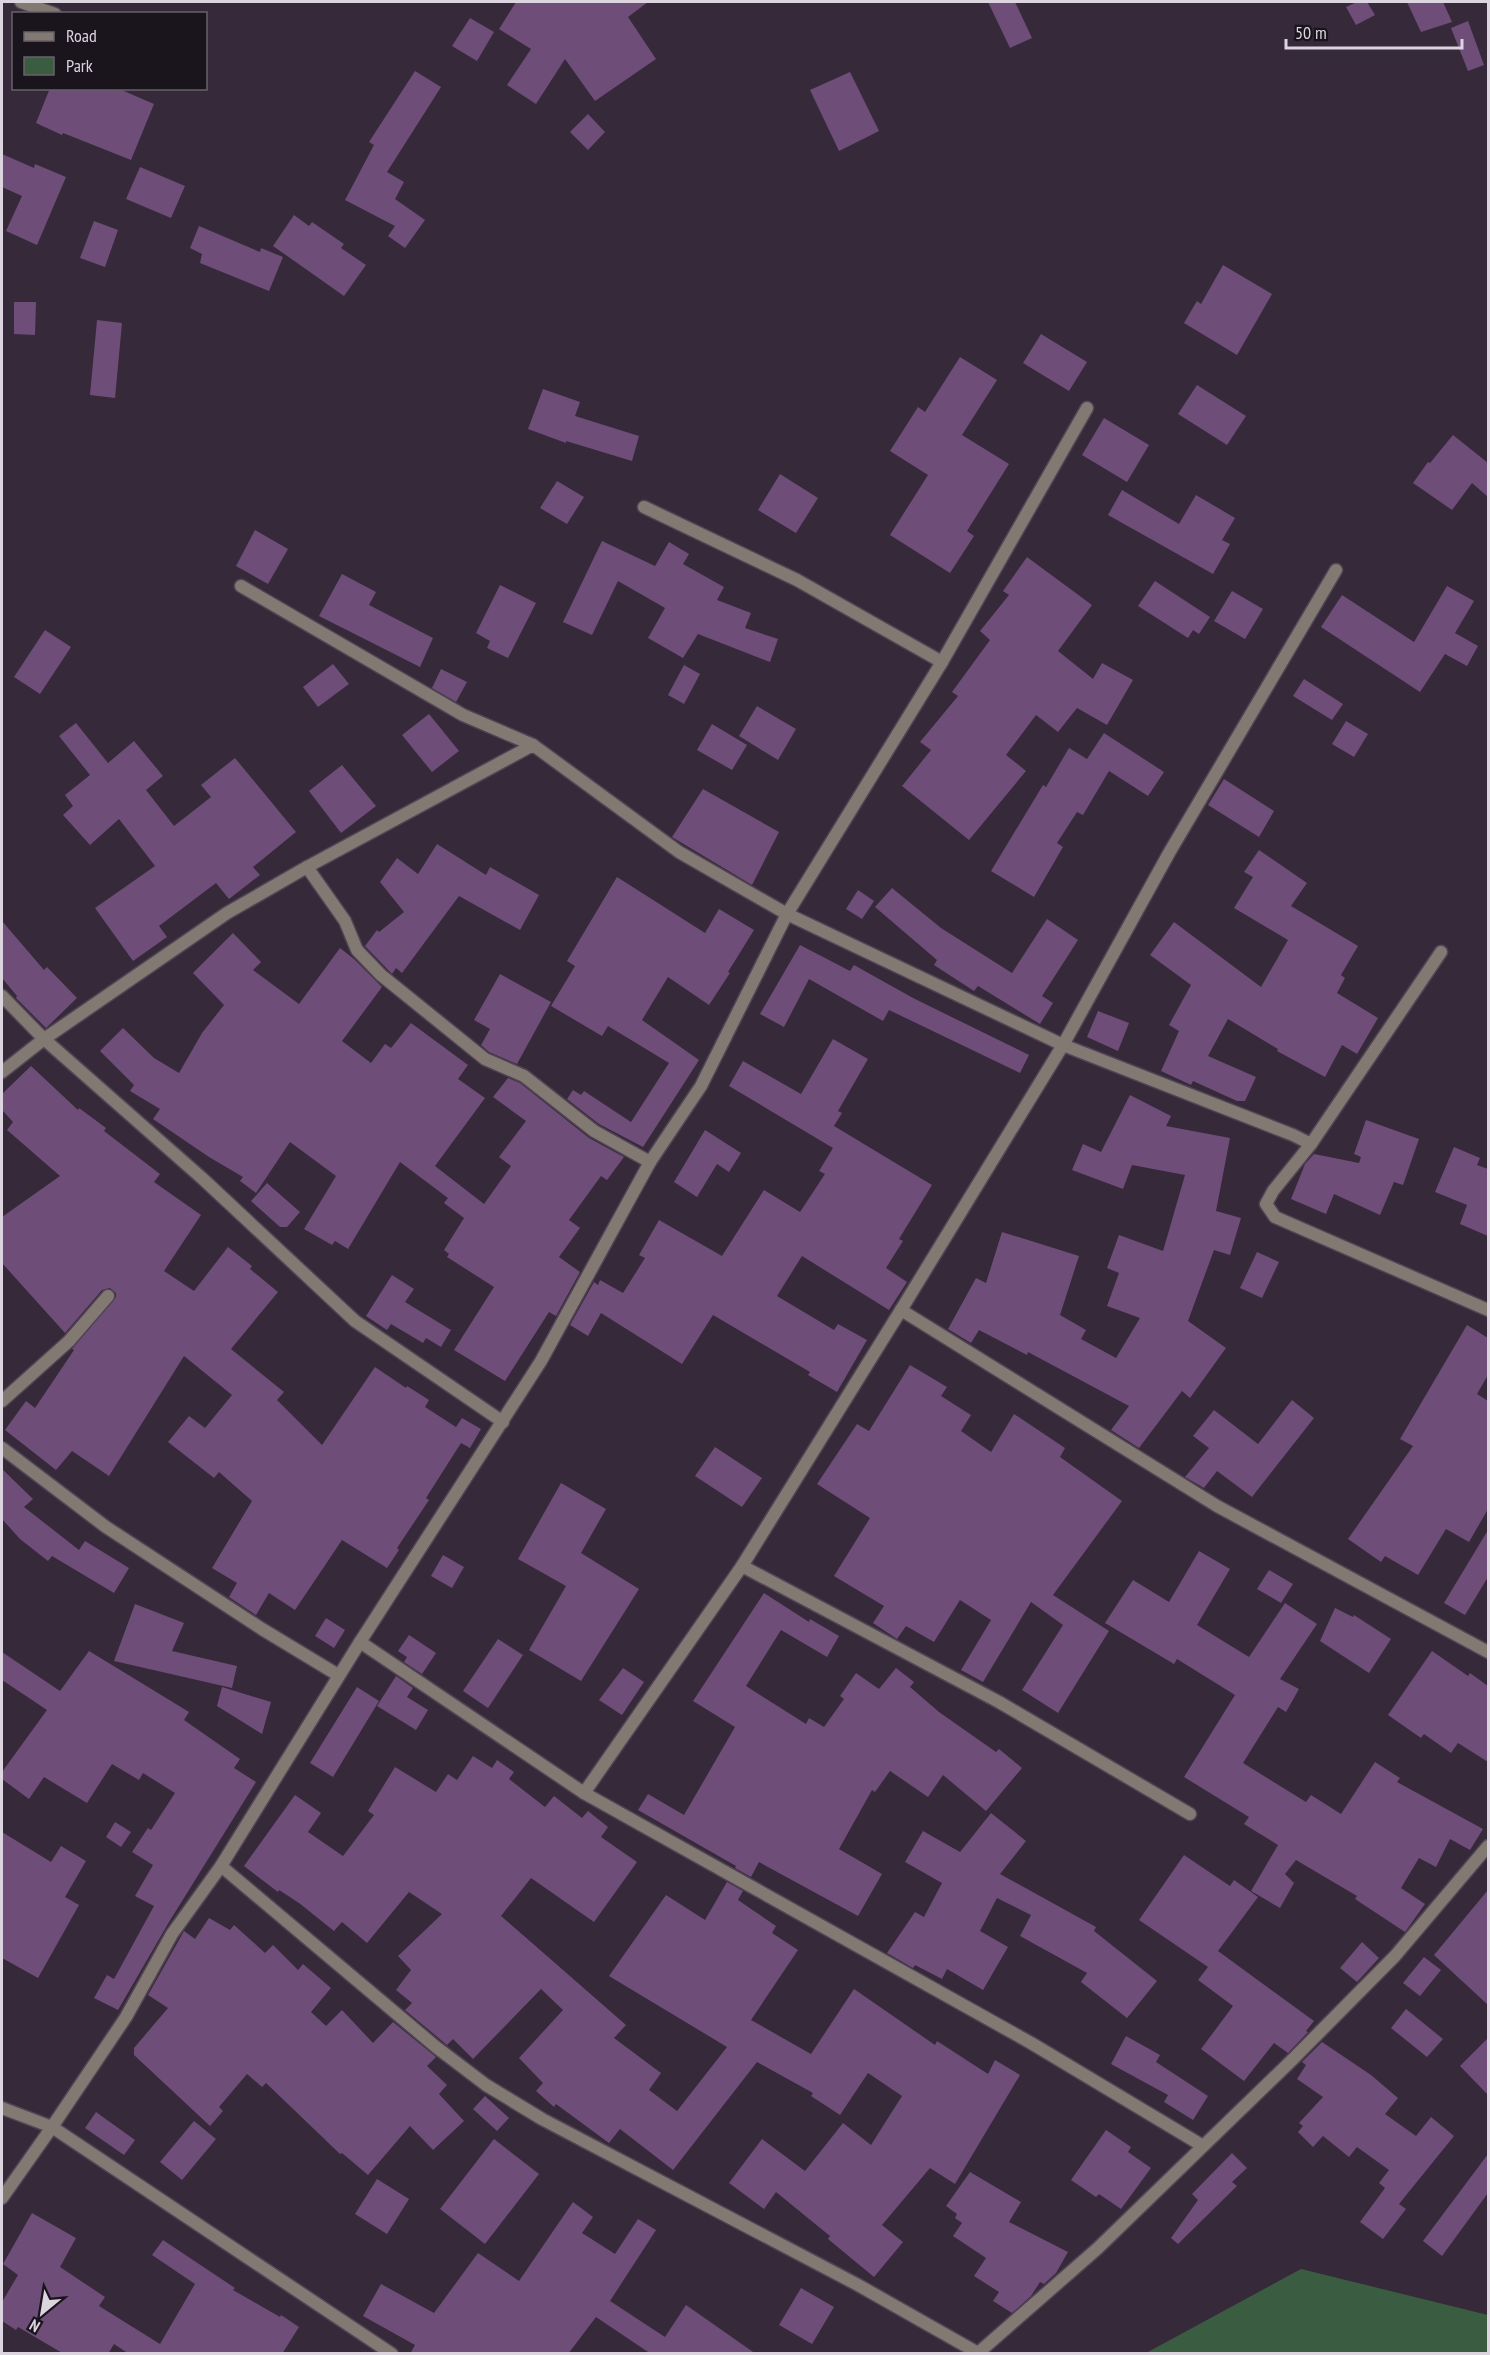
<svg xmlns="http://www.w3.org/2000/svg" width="1490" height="2355" font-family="'PT Sans Narrow',sans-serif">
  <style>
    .green { fill: #3a5d41 }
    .building { fill: #6e4d79 }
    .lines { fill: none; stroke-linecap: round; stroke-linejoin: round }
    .minor-casing { stroke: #514454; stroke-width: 15 }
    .minor { stroke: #827972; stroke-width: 12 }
  </style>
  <rect width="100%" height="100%" fill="#36293a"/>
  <!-- green -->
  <polygon class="green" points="1301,2269 1488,2315 1488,2353 1146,2353"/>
  <!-- building -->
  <g class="building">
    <polygon points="516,2 648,2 628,17 656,59 595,101 565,59 536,104 507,85 531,49 499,29"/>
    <polygon points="988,2 1015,2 1032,38 1010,48"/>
    <polygon points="1357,2 1367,2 1375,15 1356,25 1346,7"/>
    <polygon points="1407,2 1443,2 1452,22 1421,32"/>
    <polygon points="470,18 494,32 477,61 452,46"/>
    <polygon points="1468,21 1484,65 1468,71 1451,28"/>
    <polygon points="415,71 441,87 387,172 404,182 395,199 425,220 405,248 388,236 395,226 345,200 374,145 369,142"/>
    <polygon points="850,72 879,131 839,151 810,90"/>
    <polygon points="50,88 117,88 154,104 131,160 63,133 62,135 36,123"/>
    <polygon points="588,114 605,132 588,150 570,132"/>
    <polygon points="2,154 34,168 35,164 66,177 37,245 6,231 22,196 2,187"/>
    <polygon points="140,167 185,186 171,218 126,199"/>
    <polygon points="294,215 309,226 312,222 344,244 341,248 366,265 344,296 273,246"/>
    <polygon points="94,221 118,230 105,267 80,258"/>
    <polygon points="199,226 260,252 261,248 283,257 269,291 200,263 202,254 190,248"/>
    <polygon points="1223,265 1272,294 1237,355 1184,323 1197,301 1201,304"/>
    <polygon points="14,302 36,302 35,335 14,334"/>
    <polygon points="97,320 122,323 115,398 90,395"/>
    <polygon points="1041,334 1087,362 1069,391 1023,363"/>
    <polygon points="960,357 997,380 962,435 1009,464 967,531 974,536 950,573 890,535 928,475 890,451 918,407 925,412"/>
    <polygon points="1197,385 1246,416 1227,445 1178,414"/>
    <polygon points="543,389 580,402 575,416 639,436 632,461 566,441 566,443 528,429"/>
    <polygon points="1104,418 1149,445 1127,482 1082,455"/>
    <polygon points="1453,435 1488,463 1488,497 1472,483 1452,510 1413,483 1428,462 1430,463"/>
    <polygon points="780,474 818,498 796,533 758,510"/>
    <polygon points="557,481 584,497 567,524 540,508"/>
    <polygon points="1122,490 1179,524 1196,495 1235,518 1222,540 1230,544 1213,574 1108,515"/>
    <polygon points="255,530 288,549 268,584 236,566"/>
    <polygon points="602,541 655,566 669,542 689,554 683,564 724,587 717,600 751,613 745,628 778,639 770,662 698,634 683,658 648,638 665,608 618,581 592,635 563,622"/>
    <polygon points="1027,557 1092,605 1058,651 1093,679 1102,663 1133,680 1107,725 1077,708 1058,732 1036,715 1006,755 1026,771 969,840 902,786 931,750 920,742 958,696 952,692 990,640 980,631 1009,595 1003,591"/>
    <polygon points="342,574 376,592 369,605 433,638 420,667 319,616"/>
    <polygon points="1155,581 1210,617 1199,634 1193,630 1188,638 1138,606"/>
    <polygon points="500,585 536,603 508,658 487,648 490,641 476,633"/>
    <polygon points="1447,586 1474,601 1455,633 1478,646 1467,666 1445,654 1420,692 1321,627 1342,595 1414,642"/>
    <polygon points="1232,591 1263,609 1245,639 1214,621"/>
    <polygon points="45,630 71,647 40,694 14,677"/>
    <polygon points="333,664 349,684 318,707 303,687"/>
    <polygon points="684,665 700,674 684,704 668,695"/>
    <polygon points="441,669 467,682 456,702 432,688"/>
    <polygon points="1304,679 1343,704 1332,720 1293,696"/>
    <polygon points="757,706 796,729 778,760 739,736"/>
    <polygon points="429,714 459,751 432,772 402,735"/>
    <polygon points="1346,721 1368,734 1354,757 1332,744"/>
    <polygon points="76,723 108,763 134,741 163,776 146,790 174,826 211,797 201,785 235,758 296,832 253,867 260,875 229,899 216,883 159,926 167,937 133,961 95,908 155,866 119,819 90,845 63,815 73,806 65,795 90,775 59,736"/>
    <polygon points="712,724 747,745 732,770 697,750"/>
    <polygon points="1104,733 1164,772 1148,796 1109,771 1083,815 1077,812 1057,843 1063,847 1034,897 991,871 1043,785 1046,787 1069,748 1087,759"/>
    <polygon points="342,765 376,806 341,833 309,791"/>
    <polygon points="1224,779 1274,811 1259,837 1208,805"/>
    <polygon points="703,789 779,832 752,885 672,837"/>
    <polygon points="437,844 486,875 490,867 539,895 520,930 459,896 402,973 396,968 392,974 365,946 377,930 379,932 404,912 380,882 397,858 418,874"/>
    <polygon points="1259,850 1307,883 1291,906 1358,946 1341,975 1345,978 1337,993 1378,1018 1357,1054 1342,1045 1325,1077 1277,1051 1278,1049 1228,1019 1208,1056 1256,1077 1245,1101 1237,1101 1193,1081 1191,1085 1161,1071 1179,1031 1169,1025 1191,985 1150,955 1174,922 1261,987 1288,940 1234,908 1253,877 1244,872"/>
    <polygon points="617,877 705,933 719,909 754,930 728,972 730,973 709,1005 668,977 642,1020 699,1060 643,1147 599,1124 567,1099 573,1090 581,1095 584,1091 631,1122 669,1063 608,1026 602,1036 551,1006 575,966 567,961"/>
    <polygon points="892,888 941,928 1012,973 1047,919 1078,940 1042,996 1053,1003 1040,1024 978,986 974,991 934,965 937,960 875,907"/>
    <polygon points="858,890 874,901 862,919 846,909"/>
    <polygon points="2,921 44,970 47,967 77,998 46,1028 16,998 17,996 2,978"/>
    <polygon points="233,933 261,962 253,970 299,1004 340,948 354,959 382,987 342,1041 371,1063 385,1044 391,1048 411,1023 468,1065 458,1079 485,1098 435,1166 484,1204 511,1166 499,1157 526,1121 493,1097 508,1078 520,1083 589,1138 624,1157 607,1180 601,1176 569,1220 580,1228 559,1257 580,1272 556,1316 549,1312 505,1381 454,1350 494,1287 447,1257 449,1254 444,1250 464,1218 444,1203 448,1198 400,1162 348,1249 335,1241 332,1245 304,1229 336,1176 290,1142 256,1193 240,1181 243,1177 209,1157 153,1119 160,1109 130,1091 134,1085 100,1051 123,1028 154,1058 179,1073 202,1033 224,1005 193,973"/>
    <polygon points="800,945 850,971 854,965 913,998 1029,1055 1020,1073 889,1010 883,1021 809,979 784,1027 760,1014"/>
    <polygon points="500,974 551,1002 517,1064 489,1052 481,1045 490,1029 474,1020"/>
    <polygon points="1098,1011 1129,1023 1118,1051 1087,1037"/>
    <polygon points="833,1039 868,1059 838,1111 842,1113 834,1126 932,1185 899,1239 903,1241 886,1268 907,1282 889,1310 802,1256 777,1296 834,1330 838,1324 867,1340 837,1392 808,1375 810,1372 713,1315 682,1364 601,1313 588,1336 570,1325 594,1282 598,1285 600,1280 623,1293 645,1258 639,1255 659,1220 722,1256 764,1190 800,1212 825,1174 819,1171 833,1148 729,1086 743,1061 801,1094"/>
    <polygon points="31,1066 78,1110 79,1108 106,1128 104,1131 160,1174 154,1182 201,1215 164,1271 194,1291 228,1247 252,1266 250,1269 278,1292 231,1349 284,1392 277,1400 322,1445 375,1367 406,1388 407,1386 429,1400 425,1407 456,1427 462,1418 481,1429 470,1448 461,1443 426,1498 429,1500 397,1548 399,1550 387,1568 342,1540 295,1610 269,1593 256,1615 229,1597 237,1583 212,1568 252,1501 219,1472 214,1478 168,1442 189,1416 205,1428 232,1395 184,1356 109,1476 72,1451 56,1470 5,1430 26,1401 35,1408 74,1350 72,1349 116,1297 116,1293 110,1288 102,1290 65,1333 2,1263 2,1217 60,1176 7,1130 13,1122 2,1110 2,1094"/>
    <polygon points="1130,1095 1171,1116 1166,1126 1230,1138 1216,1211 1241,1218 1230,1255 1214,1250 1188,1321 1226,1348 1190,1398 1182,1391 1139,1448 1111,1430 1129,1406 1028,1352 1027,1355 979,1330 971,1343 948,1329 976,1278 986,1283 1002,1232 1079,1256 1060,1315 1086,1330 1081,1339 1116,1358 1140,1318 1107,1306 1119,1273 1107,1268 1119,1235 1163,1251 1185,1175 1132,1165 1123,1189 1072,1170 1083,1144 1101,1152"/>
    <polygon points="1366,1120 1419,1139 1403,1185 1394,1182 1380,1215 1334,1194 1326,1214 1291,1199 1305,1164 1314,1154 1359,1163 1361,1157 1354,1154"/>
    <polygon points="705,1130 741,1153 729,1172 717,1164 697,1197 674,1182"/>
    <polygon points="1454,1147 1480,1158 1477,1165 1488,1169 1488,1236 1460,1224 1467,1205 1435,1192"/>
    <polygon points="267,1183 300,1212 287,1227 280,1227 251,1201"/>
    <polygon points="1257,1252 1279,1262 1262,1298 1240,1288"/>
    <polygon points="392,1275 414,1289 405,1302 451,1330 441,1347 426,1338 423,1343 391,1324 387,1330 366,1316"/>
    <polygon points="1467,1325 1488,1338 1488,1375 1477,1394 1488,1401 1488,1509 1469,1542 1446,1529 1418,1575 1385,1556 1381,1562 1348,1539 1413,1446 1400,1439"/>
    <polygon points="910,1365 947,1387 941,1396 971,1415 961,1431 991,1452 1014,1414 1065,1448 1060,1457 1122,1501 1053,1595 1109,1631 1058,1713 1022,1690 1063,1625 1031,1602 983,1682 961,1670 991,1620 960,1600 934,1642 906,1626 897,1639 873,1623 884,1606 834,1576 870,1518 817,1484 857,1424 869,1431"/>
    <polygon points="1292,1400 1314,1418 1252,1497 1217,1471 1204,1488 1185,1477 1209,1448 1193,1436 1214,1410 1258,1444"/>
    <polygon points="715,1447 762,1478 742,1507 695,1476"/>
    <polygon points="2,1469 33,1499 24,1507 79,1550 85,1541 129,1568 114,1593 52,1556 48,1561 20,1539 2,1519"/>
    <polygon points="561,1483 606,1509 581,1553 639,1589 581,1681 529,1650 566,1586 518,1559"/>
    <polygon points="1488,1530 1488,1577 1465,1615 1444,1603"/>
    <polygon points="1199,1551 1230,1569 1197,1625 1249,1657 1285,1603 1317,1624 1280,1679 1299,1689 1286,1712 1278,1707 1243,1763 1306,1802 1311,1795 1341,1814 1375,1762 1400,1778 1397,1782 1483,1829 1470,1850 1450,1839 1436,1867 1419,1858 1401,1888 1425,1904 1405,1932 1355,1899 1357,1896 1296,1860 1285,1874 1294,1883 1280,1908 1251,1891 1278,1845 1244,1824 1249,1817 1184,1777 1235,1695 1177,1659 1174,1664 1105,1623 1133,1580 1169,1602"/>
    <polygon points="443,1555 464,1567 452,1588 431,1576"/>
    <polygon points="1269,1570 1293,1584 1281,1603 1257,1589"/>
    <polygon points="764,1593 809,1622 810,1619 839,1636 827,1657 781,1630 746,1686 806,1724 809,1718 824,1727 844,1699 840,1696 856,1673 879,1689 896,1668 914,1682 910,1687 939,1712 996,1752 999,1749 1022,1768 986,1811 943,1775 928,1797 890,1771 875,1792 872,1790 839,1849 882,1874 858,1916 759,1862 751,1877 735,1868 736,1866 638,1810 648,1794 684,1815 735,1727 693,1701"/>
    <polygon points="135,1604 184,1623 172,1651 237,1666 232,1688 114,1661"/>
    <polygon points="1335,1608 1353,1617 1354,1615 1391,1639 1369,1673 1320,1641"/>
    <polygon points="326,1618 345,1630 334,1648 315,1636"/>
    <polygon points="409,1635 436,1653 422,1674 404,1662 407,1657 398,1651"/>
    <polygon points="498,1639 523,1655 488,1708 463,1691"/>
    <polygon points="89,1651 189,1712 184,1720 240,1759 234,1768 256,1782 169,1922 118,2010 94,1998 107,1975 114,1979 154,1906 135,1896 153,1865 132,1852 148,1828 151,1830 175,1793 143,1773 139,1780 112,1764 87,1803 44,1777 29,1799 2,1779 2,1772 47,1710 2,1680 2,1652 60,1691"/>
    <polygon points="1432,1651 1468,1676 1470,1673 1488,1686 1488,1762 1458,1743 1451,1753 1424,1734 1421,1738 1388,1715"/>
    <polygon points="623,1668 644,1682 622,1715 599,1700"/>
    <polygon points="396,1676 413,1688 407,1697 428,1710 416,1730 377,1706"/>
    <polygon points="222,1687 271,1702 262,1734 217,1706"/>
    <polygon points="357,1687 379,1701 333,1777 310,1763"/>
    <polygon points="473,1756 492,1768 497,1760 514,1772 509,1779 545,1807 554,1796 582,1818 588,1811 608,1827 601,1837 637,1862 594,1922 531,1878 501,1916 626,2025 614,2038 661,2073 649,2090 677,2111 727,2047 609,1976 666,1895 705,1920 727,1882 743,1891 738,1900 776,1926 772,1933 798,1950 751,2020 811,2054 854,1989 935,2045 937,2041 988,2074 995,2060 1020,2075 955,2184 930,2168 882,2225 903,2242 874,2277 828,2239 830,2236 776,2192 764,2209 729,2183 762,2139 805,2171 843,2123 871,2145 902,2096 868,2073 840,2115 811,2096 813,2093 757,2062 673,2170 620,2129 609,2143 556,2104 554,2107 536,2091 543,2083 519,2058 563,2010 541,1989 473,2059 453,2039 447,2045 405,2010 412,2003 396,1990 411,1970 398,1956 442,1914 409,1892 367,1943 342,1922 334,1931 299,1903 279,1890 278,1892 244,1866 295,1795 321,1813 308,1832 343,1856 374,1815 368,1811 395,1767 436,1792 448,1774 457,1780"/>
    <polygon points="991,1813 1026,1841 1000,1874 1096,1927 1094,1931 1157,1981 1127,2018 1081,1982 1087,1973 1020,1936 1031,1915 997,1898 980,1931 1008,1947 983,1990 947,1969 942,1979 915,1965 913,1968 887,1953 915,1912 924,1917 942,1883 905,1862 923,1831 960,1852"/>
    <polygon points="115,1822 131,1832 121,1847 106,1837"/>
    <polygon points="2,1832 51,1862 61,1846 86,1861 65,1897 79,1905 38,1978 2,1958"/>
    <polygon points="1184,1855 1230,1886 1234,1880 1258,1897 1218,1951 1314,2021 1306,2031 1308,2032 1288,2053 1274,2043 1244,2081 1201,2049 1233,2006 1198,1980 1208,1967 1139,1920"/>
    <polygon points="1488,1890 1488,2005 1434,1955"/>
    <polygon points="209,1918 230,1930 234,1925 265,1953 273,1945 298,1970 303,1964 331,1988 311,2012 326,2026 342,2010 373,2043 393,2022 436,2057 427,2066 447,2085 439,2094 464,2121 433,2150 410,2126 368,2175 342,2153 340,2154 266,2083 262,2087 247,2074 219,2107 223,2111 210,2126 134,2055 134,2048 168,2008 148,1995 184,1931 195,1939"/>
    <polygon points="1362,1942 1379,1958 1357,1982 1340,1968"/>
    <polygon points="1424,1957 1441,1970 1420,1996 1403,1983"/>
    <polygon points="1406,2009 1443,2039 1427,2057 1391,2028"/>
    <polygon points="1126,2036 1160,2055 1156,2062 1208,2096 1193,2120 1164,2102 1168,2095 1111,2064"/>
    <polygon points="1488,2038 1488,2095 1460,2066"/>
    <polygon points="1322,2042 1371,2075 1398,2098 1385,2114 1416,2136 1431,2117 1454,2136 1399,2204 1406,2209 1383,2239 1360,2222 1385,2188 1379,2183 1389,2170 1357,2147 1349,2157 1323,2136 1313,2147 1298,2132 1303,2126 1299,2123 1323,2097 1297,2079 1306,2065 1302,2062"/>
    <polygon points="485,2096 509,2118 497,2131 473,2109"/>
    <polygon points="96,2112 135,2140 124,2155 85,2128"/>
    <polygon points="194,2121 216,2139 182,2180 160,2162"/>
    <polygon points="1106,2130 1131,2147 1128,2152 1151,2168 1121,2209 1099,2194 1096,2197 1071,2180"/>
    <polygon points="494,2139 539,2174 485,2244 440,2209"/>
    <polygon points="1232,2153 1247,2168 1232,2182 1237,2186 1178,2244 1171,2238 1198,2200 1192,2194"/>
    <polygon points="1488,2154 1488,2193 1442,2256 1423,2241"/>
    <polygon points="970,2172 1021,2202 1009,2222 1068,2252 1056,2273 1044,2284 1040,2282 1031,2296 1012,2313 993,2301 999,2292 974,2276 986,2258 953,2236 962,2223 955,2218 957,2214 946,2206"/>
    <polygon points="377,2179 409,2199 387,2234 355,2214"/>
    <polygon points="573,2202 593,2217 582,2233 615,2254 638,2219 656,2230 610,2301 665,2337 686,2305 756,2354 651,2354 596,2317 568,2354 410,2354 415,2345 363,2316 381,2284 434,2313 478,2253 519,2281"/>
    <polygon points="32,2213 76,2238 60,2267 105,2297 99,2306 160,2344 195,2284 152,2255 163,2240 235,2288 233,2290 280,2317 281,2315 299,2327 282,2354 129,2354 114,2344 108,2354 64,2354 18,2327 16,2330 2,2321 2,2302 18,2275 3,2264"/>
    <polygon points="801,2288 834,2307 812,2344 779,2325"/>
  </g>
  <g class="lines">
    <!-- minor casing -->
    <g class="minor-casing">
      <g id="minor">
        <polyline points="21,2 55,14"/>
        <polyline points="644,507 797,580 942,662"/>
        <polyline points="241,586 463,715 533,745"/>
        <polyline points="307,867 345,921 357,950 381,975 485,1059 524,1076 594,1131 650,1162"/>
        <polyline points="2,996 44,1039 203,1179 355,1321 503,1422"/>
        <polyline points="2,1072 44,1039 227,913 307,867 533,745 679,852 787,914 1063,1045 1293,1135 1311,1144 1273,1191 1266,1204 1275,1217 1488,1310"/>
        <polyline points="1311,1144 1441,952"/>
        <polyline points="901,1310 1217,1506 1488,1652"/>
        <polyline points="2,1401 69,1341 108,1296"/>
        <polyline points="2,1448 106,1527 262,1629 338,1675"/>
        <polyline points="742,1566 999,1702 1190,1814"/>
        <polyline points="360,1642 541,1361 650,1162 701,1086 787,914 942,662 1087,408"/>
        <polyline points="584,1793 742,1566 901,1310 1063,1045 1169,853 1336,570"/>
        <polyline points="221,1866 436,2047 486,2085 542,2119 858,2285 978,2353"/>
        <polyline points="2,2108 52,2127 392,2354"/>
        <polyline points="2,2198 52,2127 126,2017 172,1934 221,1866 360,1642 584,1793 1031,2043 1203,2146"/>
        <polyline points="977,2354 1098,2248 1291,2061 1395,1956 1488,1846"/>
      </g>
    </g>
    <!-- minor -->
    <use href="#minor" class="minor"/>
  </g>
  <!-- border -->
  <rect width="1490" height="2355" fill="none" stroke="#dcd4df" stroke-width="6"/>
  <!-- legend -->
  <rect x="12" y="12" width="195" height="78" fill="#1a141c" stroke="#68616a" stroke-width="1.5"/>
  <rect x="24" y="32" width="30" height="9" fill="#827972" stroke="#68616a" stroke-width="1.5"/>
  <text x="66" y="42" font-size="18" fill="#dcd4df">Road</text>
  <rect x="24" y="57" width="30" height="18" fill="#3a5d41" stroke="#68616a" stroke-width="1.5"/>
  <text x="66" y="72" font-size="18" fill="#dcd4df">Park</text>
  <!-- north arrow -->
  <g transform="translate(42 2313) rotate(210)" stroke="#1a141c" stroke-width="4.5" paint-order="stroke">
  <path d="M0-4.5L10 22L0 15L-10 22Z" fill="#dcd4df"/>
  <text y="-9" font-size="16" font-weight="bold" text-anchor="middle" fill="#dcd4df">N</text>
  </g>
  <!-- scale -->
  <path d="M1286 39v9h176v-9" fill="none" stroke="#dcd4df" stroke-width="3"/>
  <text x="1295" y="39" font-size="18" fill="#dcd4df" stroke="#1a141c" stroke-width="4.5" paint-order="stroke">50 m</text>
</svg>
